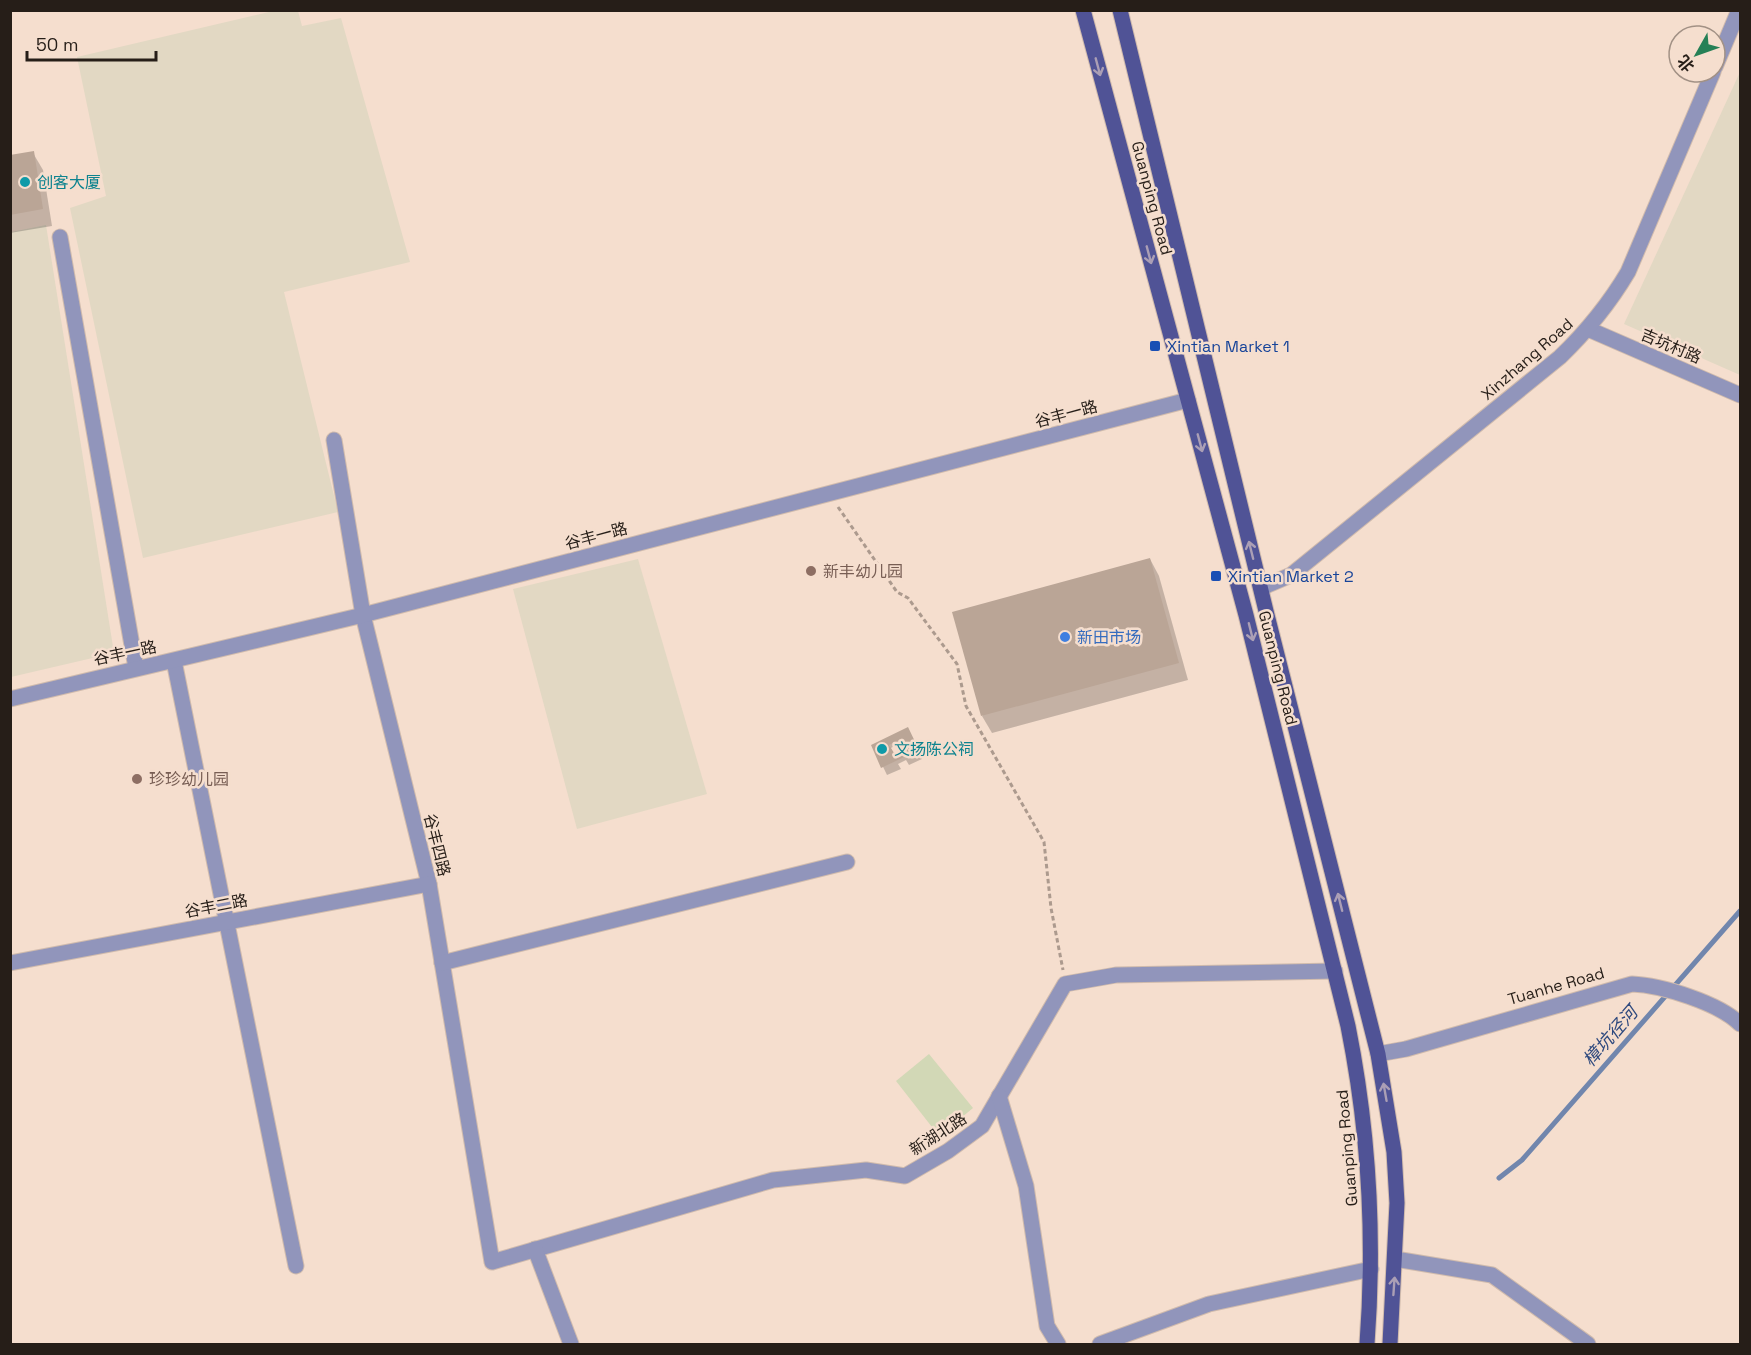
<svg xmlns="http://www.w3.org/2000/svg" width="1751" height="1355" font-family="'Space Grotesk','Noto Sans SC',sans-serif">
  <style>
    .industrial { fill: #e2d8c3 }
    .green { fill: #d2d8b6 }
    .shadow { fill: #0003; fill-rule: evenodd }
    .lines { fill: none; stroke-linecap: round; stroke-linejoin: round }
    .stream { stroke: #7186ad; stroke-width: 5 }
    .building { fill: #baa596; fill-rule: evenodd }
    .minor-casing { stroke: #d0bbad; stroke-width: 17 }
    .major-casing { stroke: #d0bbad; stroke-width: 17 }
    .path { stroke: #ac9a8e; stroke-width: 3; stroke-dasharray: 4.5 3; stroke-linecap: butt }
    .minor { stroke: #9195bb; stroke-width: 15 }
    .major { stroke: #505396; stroke-width: 15 }
    .oneway { stroke: #ab9fb5 }
    .culture-dot { fill: #0f9aa8; stroke: #f5dece; stroke-width: 2 }
    .transit-dot { fill: #1a4fb4; stroke: #f5dece; stroke-width: 2 }
    .education-dot { fill: #8d6e63; stroke: #f5dece; stroke-width: 2 }
    .shop-dot { fill: #3f7fe0; stroke: #f5dece; stroke-width: 2 }
    .labels { text-anchor: middle; dominant-baseline: central; stroke-width: 5; stroke-linejoin: round; paint-order: stroke }
    .culture-label { font-size: 16px; fill: #0d838f; stroke: #f5dece; text-anchor: start }
    .street-label { font-size: 16px; fill: #261e18; stroke: #f5dece }
    .transit-label { font-size: 16px; fill: #164399; stroke: #f5dece; text-anchor: start }
    .education-label { font-size: 16px; fill: #785e54; stroke: #f5dece; text-anchor: start }
    .shop-label { font-size: 16px; fill: #366cbe; stroke: #f5dece; text-anchor: start }
    .water-label { font-size: 18px; font-style: italic; fill: #2e497e; stroke: #f5dece }
  </style>
  <rect width="100%" height="100%" fill="#f5dece"/>
  <!-- industrial -->
  <g class="industrial">
    <polygon points="273,11 298,11 302,26 341,18 410,262 284,292 338,512 143,558 70,208 106,196 77,57"/>
    <polygon points="1740,72 1740,375 1624,324"/>
    <polygon points="46,225 114,653 11,677 11,232"/>
    <polygon points="638,559 707,794 577,829 513,589"/>
  </g>
  <!-- green -->
  <polygon class="green" points="929,1054 973,1108 939,1136 896,1081"/>
  <!-- shadow -->
  <g class="shadow">
    <polygon points="33,153 43,170 52,226 10,233 10,157"/>
    <polygon points="1150,559 1159,576 1188,680 992,733 982,716"/>
    <path d="M912,737L922,759L909,765L906,760L898,764L901,769L887,775L873,746ZM898,744L902,751L894,755L891,748Z"/>
  </g>
  <g class="lines">
    <!-- stream -->
    <polyline class="stream" points="1499,1178 1522,1160 1740,911"/>
  </g>
  <!-- building -->
  <g class="building">
    <polygon points="34,151 43,209 10,215 10,155"/>
    <polygon points="1150,558 1179,663 981,716 952,612"/>
    <path d="M908,727L919,750L881,768L871,745ZM895,742L900,751L894,753L889,745Z"/>
  </g>
  <g class="lines">
    <!-- minor casing -->
    <g class="minor-casing">
      <g id="minor">
        <polyline points="1715,67 1739,10"/>
        <polyline points="60,237 136,668"/>
        <polyline points="1588,329 1740,395"/>
        <polyline points="334,440 363,615 429,884 492,1262 773,1180 866,1170 905,1176 948,1151 982,1126 1065,984 1116,975 1335,971"/>
        <path d="M1261,588L1291,575L1560,357C1587,331 1609,304 1628,272L1713,72"/>
        <polyline points="174,661 296,1266"/>
        <polyline points="10,699 363,615 1188,400"/>
        <polyline points="10,963 429,884"/>
        <polyline points="442,963 847,862"/>
        <path d="M1378,1054L1406,1049L1632,984C1661,985 1719,1003 1740,1024"/>
        <polyline points="999,1096 1026,1186 1047,1326 1058,1344"/>
        <polyline points="535,1249 571,1344"/>
        <polyline points="1395,1259 1492,1275 1588,1344"/>
        <polyline points="1100,1344 1209,1304 1371,1269"/>
      </g>
    </g>
    <!-- major casing -->
    <g class="major-casing">
      <g id="major">
        <path d="M1083,10L1246,615L1348,1026C1369,1131 1375,1237 1367,1344"/>
        <polyline points="1120,10 1266,611 1378,1054 1394,1152 1397,1203 1390,1344"/>
      </g>
    </g>
    <!-- path -->
    <polyline class="path" points="838,507 897,592 908,598 957,664 966,706 1044,842 1051,908 1063,970"/>
    <!-- minor -->
    <use href="#minor" class="minor"/>
    <!-- major -->
    <use href="#major" class="major"/>
  </g>
  <!-- one-way arrows -->
  <defs><path id="oneway-shaft" d="M-6 0H5M1.5-3L5.5 0L1.5 3" fill="none" stroke-width="1.6" stroke-linecap="round" stroke-linejoin="round" transform="scale(1.5)"/></defs>
  <g class="oneway">
    <use href="#oneway-shaft" transform="translate(1098 67) rotate(75)"/>
    <use href="#oneway-shaft" transform="translate(1149 255) rotate(75)"/>
    <use href="#oneway-shaft" transform="translate(1200 443) rotate(75)"/>
    <use href="#oneway-shaft" transform="translate(1251 550) rotate(-104)"/>
    <use href="#oneway-shaft" transform="translate(1251 632) rotate(76)"/>
    <use href="#oneway-shaft" transform="translate(1340 902) rotate(-104)"/>
    <use href="#oneway-shaft" transform="translate(1385 1092) rotate(-100)"/>
    <use href="#oneway-shaft" transform="translate(1394 1286) rotate(-86)"/>
  </g>
  <!-- markers -->
  <g class="culture-dot">
    <circle cx="25" cy="182" r="6"/>
    <circle cx="882" cy="749" r="6"/>
  </g>
  <g class="transit-dot">
    <rect x="1149" y="340" width="12" height="12" rx="3"/>
    <rect x="1210" y="570" width="12" height="12" rx="3"/>
  </g>
  <g class="education-dot">
    <circle cx="811" cy="571" r="6"/>
    <circle cx="137" cy="779" r="6"/>
  </g>
  <circle class="shop-dot" cx="1065" cy="637" r="6"/>
  <g class="labels">
    <!-- culture labels -->
    <g class="culture-label">
      <text x="37" y="182">创客大厦</text>
      <text x="894" y="749">文扬陈公祠</text>
    </g>
    <!-- street labels -->
    <g class="street-label">
      <text transform="translate(1152 198) rotate(75)">Guanping Road</text>
      <text transform="translate(1671 346) rotate(23)">吉坑村路</text>
      <text transform="translate(1527 359) rotate(-41)">Xinzhang Road</text>
      <text transform="translate(1066 414) rotate(-15)">谷丰一路</text>
      <text transform="translate(596 536) rotate(-15)">谷丰一路</text>
      <text transform="translate(125 653) rotate(-12)">谷丰一路</text>
      <text transform="translate(1278 668) rotate(76)">Guanping Road</text>
      <text transform="translate(437 845) rotate(76)">谷丰四路</text>
      <text transform="translate(216 906) rotate(-11)">谷丰二路</text>
      <text transform="translate(1556 986) rotate(-16)">Tuanhe Road</text>
      <text transform="translate(938 1134) rotate(-33)">新湖北路</text>
      <text transform="translate(1347 1148) rotate(-95)">Guanping Road</text>
    </g>
    <!-- transit labels -->
    <g class="transit-label">
      <text x="1167" y="346">Xintian Market 1</text>
      <text x="1228" y="576">Xintian Market 2</text>
    </g>
    <!-- education labels -->
    <g class="education-label">
      <text x="823" y="571">新丰幼儿园</text>
      <text x="149" y="779">珍珍幼儿园</text>
    </g>
    <!-- shop labels -->
    <g class="shop-label">
      <text x="1077" y="637">新田市场</text>
    </g>
    <!-- water labels -->
    <g class="water-label">
      <text transform="translate(1610 1036) rotate(-49)">樟坑径河</text>
    </g>
  </g>
  <!-- border -->
  <rect width="1751" height="1355" fill="none" stroke="#261e18" stroke-width="24"/>
  <!-- north arrow -->
  <g transform="translate(1697 54) rotate(230)"><circle r="28" fill="#f5dece" stroke="#a29185" stroke-width="1.5"/>
  <path d="M0-4.5L10 22L0 15L-10 22Z" fill="#268056"/>
  <text y="-9" font-size="16" font-weight="bold" text-anchor="middle" fill="#261e18">北</text>
  </g>
  <!-- scale -->
  <path d="M27 51v9h129v-9" fill="none" stroke="#261e18" stroke-width="3"/>
  <text x="36" y="51" font-size="18" fill="#261e18" stroke="#f5dece" stroke-width="4.5" paint-order="stroke">50 m</text>
</svg>
